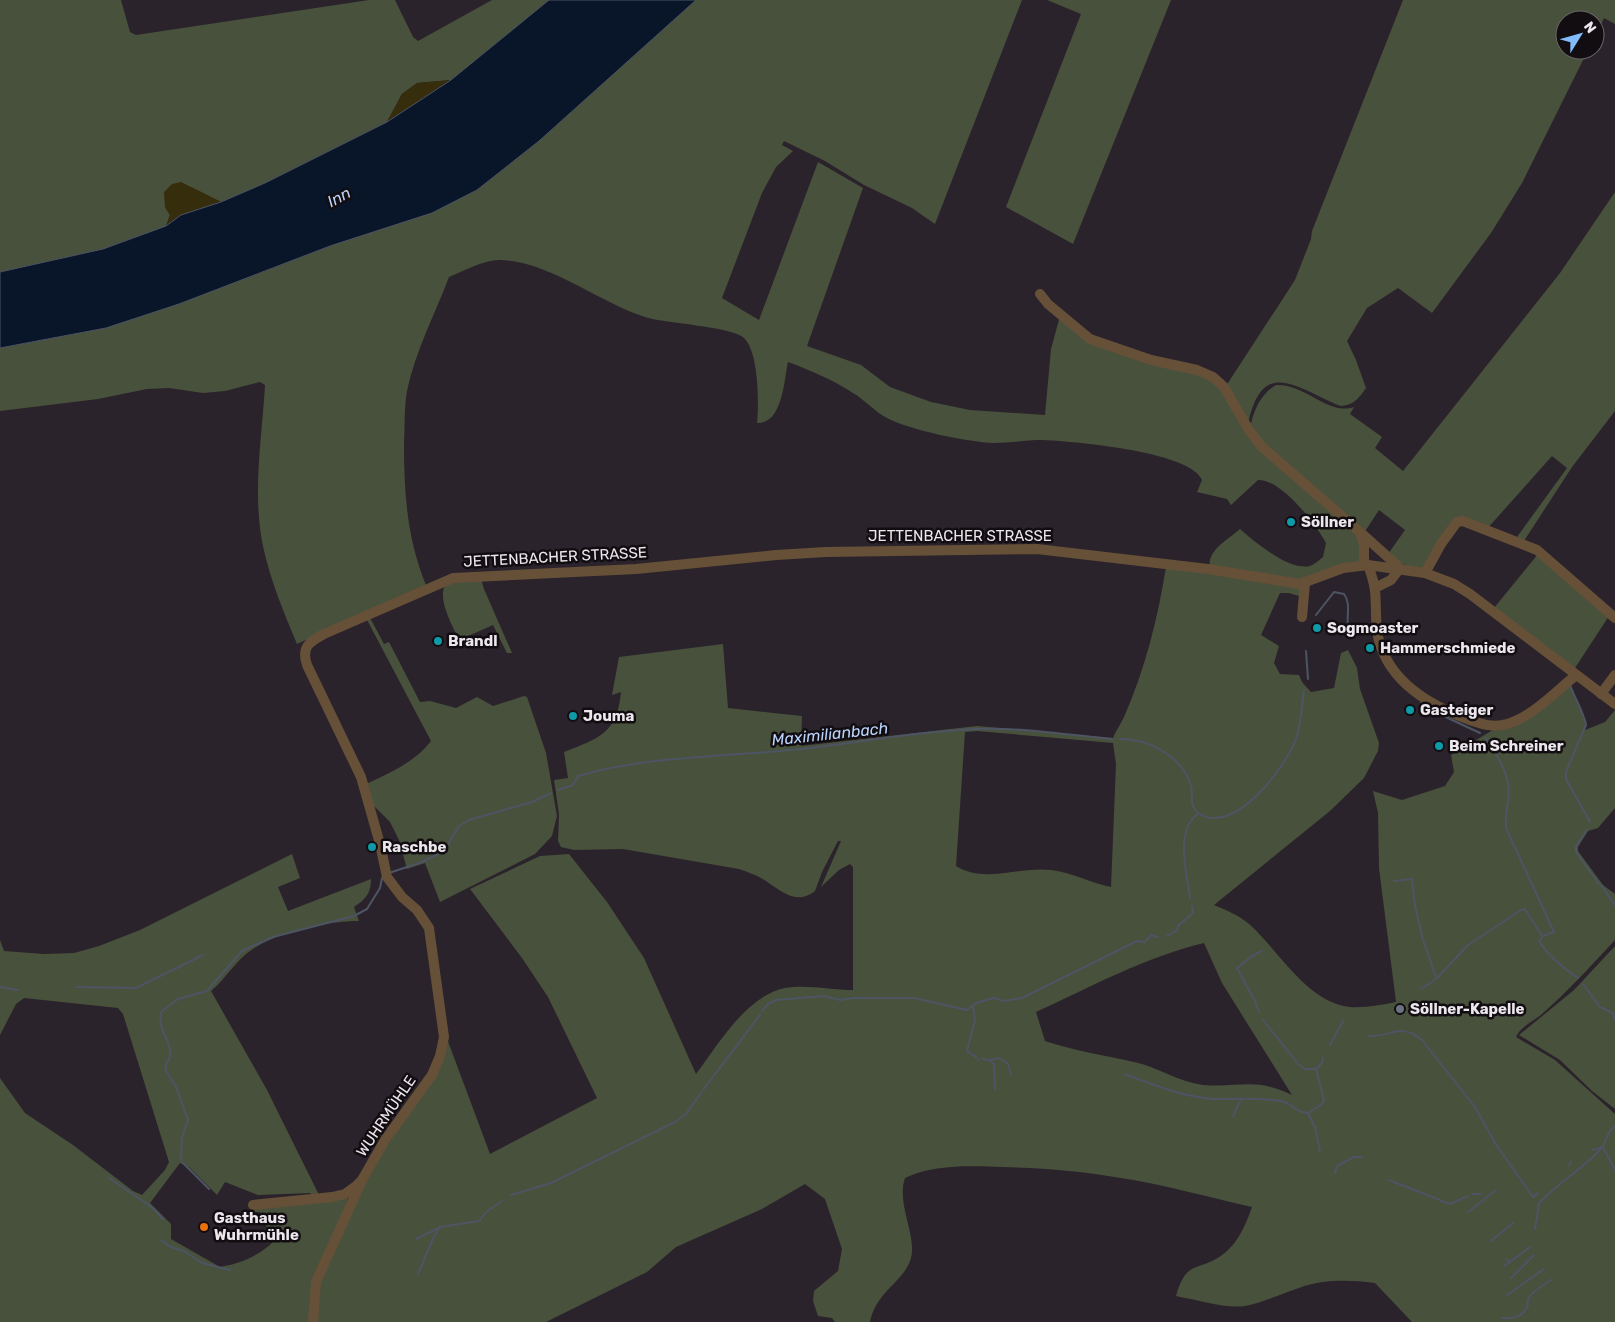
<svg xmlns="http://www.w3.org/2000/svg" width="1615" height="1322" font-family="Rubik,sans-serif">
  <style>
    .green { fill: #48513c; fill-rule: evenodd }
    .sand { fill: #352d0c }
    .water { fill: #091529; stroke: #4d5464 }
    .lines { fill: none; stroke-linecap: round; stroke-linejoin: round }
    .stream { stroke: #4d5464; stroke-width: 2 }
    .minor { stroke: #665138; stroke-width: 10 }
    .culture-dot { fill: #0f9aa8; stroke: #110d11; stroke-width: 2 }
    .worship-dot { fill: #6b7280; stroke: #110d11; stroke-width: 2 }
    .food-dot { fill: #e8710a; stroke: #110d11; stroke-width: 2 }
    .labels { text-anchor: middle; dominant-baseline: central; stroke-width: 5; stroke-linejoin: round; paint-order: stroke }
    .poi-label { font-size: 15px; font-weight: bold; fill: #ece7ec; stroke: #110d11; text-anchor: start }
    .street-label { font-size: 15px; fill: #ece7ec; stroke: #110d11 }
    .water-label { font-size: 16px; font-style: italic; fill: #bcd4fb; stroke: #110d11 }
  </style>
  <rect width="100%" height="100%" fill="#2b232b"/>
  <!-- green -->
  <g class="green">
    <polygon points="0,0 121,0 130,32 136,35 369,0 395,0 413,37 418,41 492,0 549,0 451,80 417,83 402,94 387,122 265,183 221,202 191,187 165,207 170,215 166,226 103,249 0,272"/>
    <path d="M696,0H1022L935,224L912,208L864,185L825,161L784,141L782,145L793,151L776,167L762,193L722,298L759,320L818,162L863,188L807,346L861,365L890,387L931,402L970,410L1045,415L1051,349L1060,316L1077,331L1216,381L1249,434L1359,533L1360,562L1302,581L1210,567C1207,550 1229,539 1240,529C1255,542 1289,571 1310,566C1315,564 1319,560 1323,557L1326,543C1316,524 1281,479 1258,480L1231,505L1227,499L1197,492L1202,480C1191,451 1066,440 1036,440C1022,441 1008,443 994,443C967,442 910,430 887,418C874,411 865,400 853,393C833,380 810,370 788,362C784,379 783,424 757,423C759,405 759,352 744,338C731,326 667,324 645,317C598,302 549,261 500,260C483,260 464,271 449,277C435,314 415,352 407,391C404,408 405,426 404,444C404,493 407,539 426,585L297,644C284,613 270,580 263,546C252,494 262,438 265,385L260,382L225,391L203,393L169,388L147,389L98,399L0,411V348L106,328L179,304L477,190L539,141Z"/>
    <polygon points="1047,0 1171,0 1073,244 1006,207 1081,14"/>
    <path d="M1403,0H1615V24L1604,18L1595,36V20H1565V50H1588L1522,183L1491,233L1432,313L1398,288L1367,308L1347,341L1356,360L1366,388C1359,398 1354,405 1341,406C1299,390 1263,354 1248,424L1226,386L1295,280L1311,239L1312,231Z"/>
    <path d="M1615,192V411L1572,467L1524,541L1517,537L1567,468L1552,456L1486,530L1464,520L1425,569L1408,567L1388,554L1405,530L1379,510L1364,533L1262,444L1251,424C1254,409 1262,393 1276,385C1304,383 1329,416 1354,407L1350,414L1382,437L1375,448L1403,471L1560,273Z"/>
    <polygon points="1538,554 1609,616 1573,671 1494,608"/>
    <path d="M1166,567L1300,586L1302,597L1289,593H1280L1261,635L1279,646L1274,663L1280,674L1299,675L1302,682L1311,692L1334,688L1341,653L1348,650L1357,668L1360,689L1379,743L1378,751L1364,778L1330,811L1214,905C1226,910 1238,915 1248,923C1278,949 1306,1002 1350,1007C1364,1008 1382,1005 1396,1002L1379,868L1378,813L1373,791L1402,800L1445,786L1454,772L1451,755L1570,684C1574,695 1588,721 1585,730L1605,722L1615,710V808L1598,828L1588,831L1578,847V851L1603,885L1615,894V940C1591,966 1568,991 1542,1014C1535,1020 1519,1028 1516,1037L1555,1060L1615,1114V1322H1412L1375,1283C1349,1280 1324,1279 1299,1288C1281,1294 1264,1302 1245,1306C1225,1309 1200,1300 1180,1297L1176,1296C1186,1259 1199,1272 1222,1255C1238,1244 1246,1224 1252,1207C1208,1197 1165,1185 1121,1178C1082,1171 1043,1168 1003,1167C971,1166 934,1164 905,1178C896,1203 917,1236 911,1258C905,1281 876,1291 870,1322H835L832,1318L818,1316L813,1301L814,1291L838,1271L842,1249L825,1199L805,1184L762,1209L676,1247L647,1272L546,1322H315V1293L364,1181L412,1108L446,1036L490,1154L597,1098L548,997L522,958L470,889L540,856L569,854L607,902L644,958L696,1074C718,1045 746,996 785,988C807,984 831,990 853,990V867L850,864L839,870L821,887L841,841H838L822,872L815,891C795,907 779,889 761,878C754,874 747,872 739,869L623,849L574,850L561,847L558,841L559,814L554,780L568,778L564,752C599,738 617,734 621,692L612,695L619,657L723,644L728,708L802,716L801,746L977,726L1113,738C1116,730 1121,724 1124,717C1145,670 1158,617 1166,567ZM977,731L1113,743L1116,764L1111,887C1091,883 1071,872 1051,870C1019,866 985,884 956,866L965,732ZM1204,943L1222,983L1292,1095C1256,1077 1239,1088 1203,1085C1178,1082 1158,1067 1134,1062C1104,1055 1075,1051 1045,1041L1036,1012C1091,987 1145,957 1204,943Z"/>
    <path d="M481,579L484,589L512,653H507L493,625L459,640C453,626 436,598 446,584Z"/>
    <path d="M369,616L384,644L389,642L420,702L430,701L456,708L477,697L493,706L524,696L527,697L546,753L557,816L552,836L535,854L440,902L425,863L407,869L399,840L390,822L373,805L366,784C390,773 415,762 431,741L366,618Z"/>
    <path d="M292,854L300,878L278,887L288,911L371,879C371,893 366,899 354,907L359,921C326,921 271,933 246,954C233,965 224,980 211,991L267,1090L320,1197L315,1198L310,1193L258,1195L225,1182L217,1195L189,1167L180,1163L150,1203L171,1224V1239L220,1267C241,1263 257,1257 273,1242L260,1212H252L250,1209L344,1196L348,1199L327,1252L312,1322H0V1078L25,1113L73,1145L133,1191L142,1195L165,1170L169,1162L123,1014L118,1008L24,998L16,1004L0,1035V940L4,951L44,954L74,953L99,946L140,930Z"/>
    <polygon points="1615,946 1615,1109 1592,1091 1560,1060 1519,1035 1574,990"/>
  </g>
  <!-- sand -->
  <g class="sand">
    <polygon points="451,80 387,122 402,94 417,83"/>
    <polygon points="181,182 221,202 181,215 166,226 170,215 165,207 164,192 172,184"/>
  </g>
  <!-- water -->
  <polygon class="water" points="549,0 696,0 539,141 477,190 432,213 330,246 179,304 106,328 0,348 0,272 103,249 166,226 181,215 221,202 265,183 387,122 451,80"/>
  <g class="lines">
    <!-- stream -->
    <g class="stream">
      <path d="M1316,615L1334,592L1344,594C1353,606 1343,622 1351,634"/>
      <polyline points="1306,651 1308,679"/>
      <path d="M1570,685C1574,696 1585,716 1586,725L1566,772V779L1590,822"/>
      <polyline points="1421,703 1427,707"/>
      <polyline points="1435,712 1480,733"/>
      <path d="M1486,738C1498,757 1512,777 1508,800C1507,810 1505,817 1506,828L1554,932L1543,936L1539,941C1549,957 1563,968 1578,978"/>
      <path d="M1120,739C1147,738 1181,756 1190,783C1195,796 1187,805 1200,814C1235,835 1285,768 1296,739C1301,724 1302,706 1304,690"/>
      <path d="M558,790L573,785L578,776C643,757 713,757 780,751C846,746 911,731 976,729C1019,727 1069,735 1112,739"/>
      <polyline points="1587,830 1576,846 1576,852 1599,884"/>
      <polyline points="389,873 422,862 444,851 459,826 469,820 532,802 551,793"/>
      <polyline points="1394,881 1412,879 1415,905 1423,940 1436,977"/>
      <polyline points="1601,885 1615,905"/>
      <path d="M1190,898C1187,873 1174,830 1199,813"/>
      <polyline points="1167,936 1176,931 1179,925 1193,913 1192,906"/>
      <polyline points="1583,984 1600,1007 1613,1013 1615,1020"/>
      <polyline points="0,987 18,990"/>
      <polyline points="77,987 136,988 203,955"/>
      <polyline points="1421,989 1436,979 1468,945 1521,910 1525,909 1542,936"/>
      <polyline points="973,1006 975,1020 967,1051 976,1057"/>
      <polyline points="762,1011 768,1004 776,1000 824,996 840,1000 853,998 914,998 967,1010 976,1003 994,998 1004,1001 1022,998 1137,941 1145,942 1151,935 1158,937"/>
      <polyline points="1259,1012 1255,1001 1237,968 1252,956 1262,951"/>
      <polyline points="1263,1020 1299,1065 1305,1069 1316,1069"/>
      <path d="M1369,1036C1390,1037 1402,1022 1422,1040L1475,1107L1495,1143L1533,1197L1538,1193"/>
      <polyline points="1330,1045 1343,1021"/>
      <polyline points="978,1059 978,1060"/>
      <polyline points="982,1059 989,1060 994,1064 995,1089"/>
      <polyline points="990,1060 999,1058 1008,1064 1011,1074"/>
      <path d="M1125,1074C1154,1085 1183,1097 1214,1099C1230,1099 1274,1097 1287,1103C1296,1108 1295,1111 1308,1113L1322,1104L1324,1100L1316,1069L1322,1063L1323,1058"/>
      <polyline points="703,1090 760,1015"/>
      <polyline points="1308,1113 1315,1127 1320,1152"/>
      <polyline points="1233,1116 1241,1099"/>
      <polyline points="1593,1150 1603,1147 1615,1170"/>
      <path d="M181,1160L182,1137L188,1120L176,1087L166,1071V1064C177,1050 164,1039 161,1025C160,1021 161,1016 161,1012L178,999L207,991L242,951L273,937L354,916L367,909L380,888L382,878"/>
      <polyline points="182,1162 209,1189"/>
      <polyline points="1569,1165 1571,1162"/>
      <polyline points="1335,1173 1337,1166 1354,1157 1362,1157"/>
      <polyline points="109,1178 153,1208 163,1219"/>
      <polyline points="1389,1180 1450,1204 1468,1196"/>
      <polyline points="1472,1194 1481,1194"/>
      <polyline points="511,1195 551,1183 675,1122 686,1114 701,1093"/>
      <polyline points="1468,1212 1496,1190"/>
      <path d="M1535,1229L1539,1203C1558,1183 1582,1169 1601,1149C1607,1142 1606,1132 1615,1126"/>
      <polyline points="416,1239 439,1228"/>
      <polyline points="161,1240 171,1247 184,1251 202,1263 230,1270"/>
      <polyline points="1491,1241 1513,1223"/>
      <polyline points="1506,1259 1510,1262 1530,1247"/>
      <polyline points="1504,1266 1510,1262"/>
      <polyline points="418,1274 434,1236 440,1227 479,1221 486,1212 502,1201"/>
      <polyline points="1511,1278 1534,1255"/>
      <polyline points="1507,1295 1544,1269"/>
      <path d="M1502,1318C1511,1319 1523,1317 1527,1307C1529,1305 1527,1302 1528,1299C1532,1291 1544,1285 1551,1280"/>
    </g>
    <!-- minor -->
    <g class="minor">
      <polyline points="1040,294 1048,304 1090,339 1151,360 1197,370 1213,377 1224,387 1249,430 1261,446 1360,532 1364,545 1364,565"/>
      <polyline points="1360,532 1400,568 1391,580 1375,588"/>
      <path d="M1368,565C1371,573 1374,582 1375,591C1377,609 1374,629 1381,647C1395,686 1433,707 1470,720C1482,724 1493,728 1507,724C1532,717 1555,692 1575,676"/>
      <polyline points="1425,573 1441,544 1457,522 1463,521 1537,550 1615,618"/>
      <polyline points="1302,617 1305,583"/>
      <polyline points="1601,694 1615,675"/>
      <path d="M253,1205L332,1197L345,1194L356,1186L362,1180L385,1140L432,1075L440,1056L444,1037L429,928L417,910L402,897L387,877L380,844L361,777L307,665C301,647 309,642 324,634L453,578L636,569L776,555L826,552L1037,549L1208,569L1300,584L1343,568L1368,565L1425,573L1454,584L1470,594L1615,704"/>
      <polyline points="313,1322 316,1282 362,1180"/>
    </g>
  </g>
  <!-- markers -->
  <g class="culture-dot">
    <circle cx="1291" cy="522" r="5"/>
    <circle cx="1317" cy="628" r="5"/>
    <circle cx="438" cy="641" r="5"/>
    <circle cx="1370" cy="648" r="5"/>
    <circle cx="1410" cy="710" r="5"/>
    <circle cx="573" cy="716" r="5"/>
    <circle cx="1439" cy="746" r="5"/>
    <circle cx="372" cy="847" r="5"/>
  </g>
  <circle class="worship-dot" cx="1400" cy="1009" r="5"/>
  <circle class="food-dot" cx="204" cy="1227" r="5"/>
  <g class="labels">
    <!-- poi labels -->
    <g class="poi-label">
      <text x="1301" y="522">Söllner</text>
      <text x="1327" y="628">Sogmoaster</text>
      <text x="448" y="641">Brandl</text>
      <text x="1380" y="648">Hammerschmiede</text>
      <text x="1420" y="710">Gasteiger</text>
      <text x="583" y="716">Jouma</text>
      <text x="1449" y="746">Beim Schreiner</text>
      <text x="382" y="847">Raschbe</text>
      <text x="1410" y="1009">Söllner-Kapelle</text>
      <text x="214" y="1218">Gasthaus<tspan x="214" dy="17">Wuhrmühle</tspan></text>
    </g>
    <!-- street labels -->
    <g class="street-label">
      <text x="960" y="536">JETTENBACHER STRASSE</text>
      <text transform="translate(555 557) rotate(-3)">JETTENBACHER STRASSE</text>
      <text transform="translate(386 1116) rotate(-56)">WUHRMÜHLE</text>
    </g>
    <!-- water labels -->
    <g class="water-label">
      <text transform="translate(339 197) rotate(-28)">Inn</text>
      <text transform="translate(830 734) rotate(-6)">Maximilianbach</text>
    </g>
  </g>
  <!-- north arrow -->
  <g transform="translate(1580 35) rotate(53)"><circle r="24" fill="#110d11" stroke="#696469"/>
  <path d="M0-4L9 19L0 12L-9 19Z" fill="#82bcfa"/>
  <text y="-8" font-size="14" font-weight="bold" text-anchor="middle" fill="#ece7ec">N</text>
  </g>
</svg>
